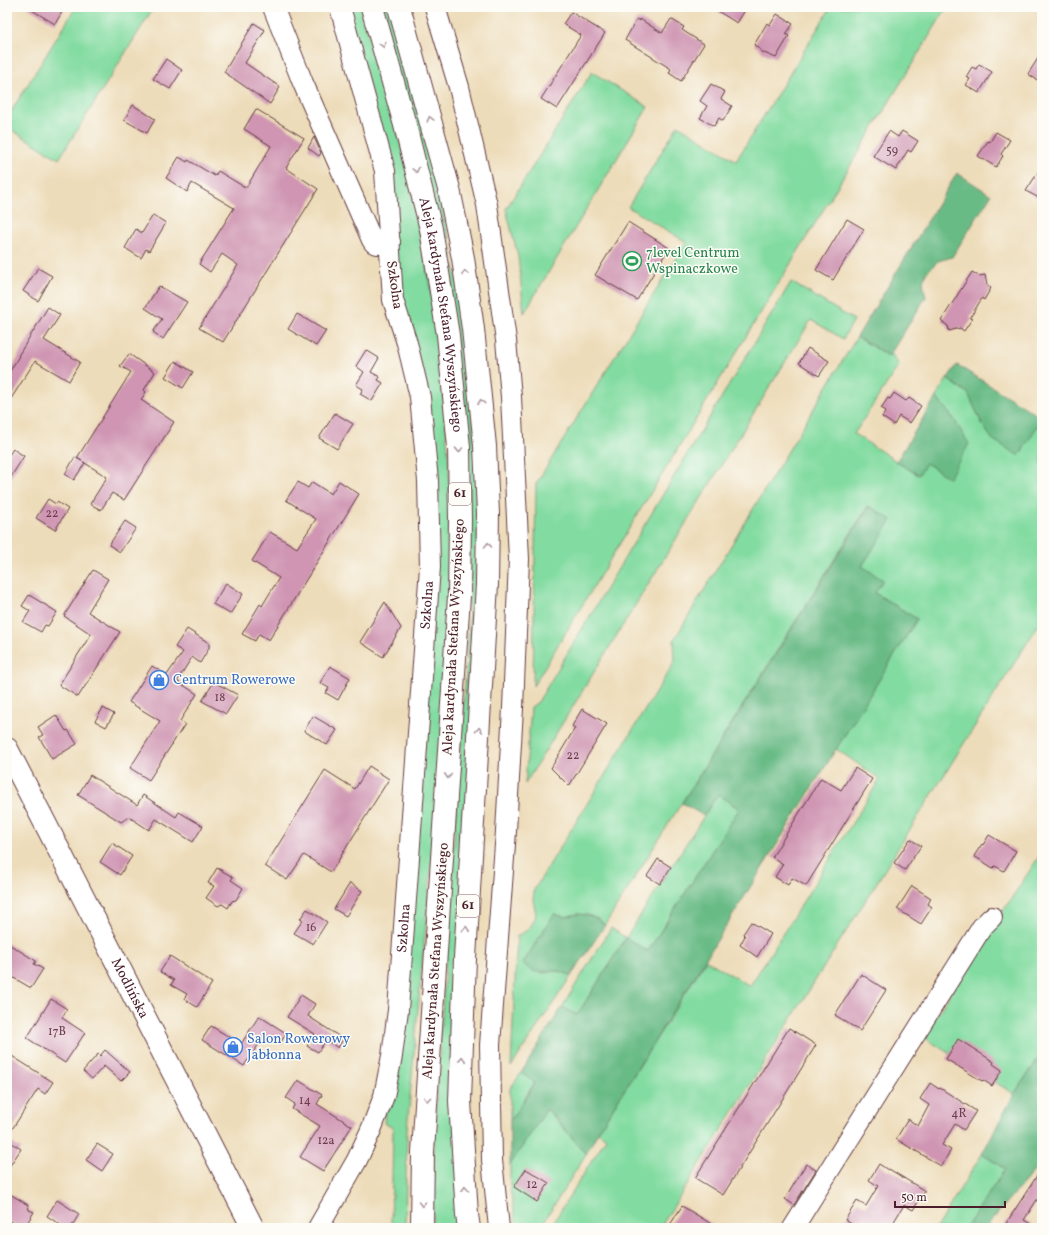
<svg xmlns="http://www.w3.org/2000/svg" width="1049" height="1235" font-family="Vollkorn,serif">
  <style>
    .green { fill: #82dba0; stroke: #667d66 }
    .forest { fill: #69bb86; stroke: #5a6d58 }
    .building { fill: #cf95b2 }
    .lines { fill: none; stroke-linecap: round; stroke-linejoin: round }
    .minor-casing { stroke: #623b40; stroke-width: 22 }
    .major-casing { stroke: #623b40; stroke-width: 24 }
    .minor { stroke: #fff; stroke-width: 20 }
    .major { stroke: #fff; stroke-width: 22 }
    .oneway { stroke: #ae9aa0 }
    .labels { text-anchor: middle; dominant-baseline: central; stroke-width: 3; stroke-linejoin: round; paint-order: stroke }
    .number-label { font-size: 12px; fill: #6b3c4d }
    .shield { fill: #fdfcf7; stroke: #806168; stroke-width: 1 }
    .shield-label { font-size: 13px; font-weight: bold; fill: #4a1f2b }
    .leisure-label { font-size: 14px; fill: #27864d; stroke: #fdfcf7; text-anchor: start }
    .street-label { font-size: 14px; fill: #4a1f2b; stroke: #fdfcf7 }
    .shop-label { font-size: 14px; fill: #366cbe; stroke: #fdfcf7; text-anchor: start }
  </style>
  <rect width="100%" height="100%" fill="#fdfcf7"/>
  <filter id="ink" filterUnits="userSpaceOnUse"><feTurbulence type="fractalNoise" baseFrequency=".025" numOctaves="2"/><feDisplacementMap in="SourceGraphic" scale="8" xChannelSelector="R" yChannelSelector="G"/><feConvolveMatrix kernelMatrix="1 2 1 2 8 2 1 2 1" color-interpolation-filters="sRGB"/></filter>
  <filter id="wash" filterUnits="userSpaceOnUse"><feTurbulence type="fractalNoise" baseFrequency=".012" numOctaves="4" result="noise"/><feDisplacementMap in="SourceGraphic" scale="16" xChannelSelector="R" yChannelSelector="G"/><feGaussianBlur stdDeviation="0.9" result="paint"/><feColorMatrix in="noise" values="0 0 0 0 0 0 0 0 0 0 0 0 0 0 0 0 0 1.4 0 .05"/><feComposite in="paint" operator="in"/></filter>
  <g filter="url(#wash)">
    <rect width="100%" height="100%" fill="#eddcb9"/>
    <!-- green -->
    <g class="green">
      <polygon points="76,7 154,7 59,159 7,127 7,118"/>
      <polygon points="346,7 361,7 407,167 433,305 442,372 449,465 450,571 442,750 407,1129 405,1228 391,1228 393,1128 384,1123 434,569 406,319"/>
      <polygon points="383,7 392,7 443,207 458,287 473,406 478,528 458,1228 432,1228 434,1129 469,626 470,527"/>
      <polygon points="831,7 947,7 533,686 536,484 686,242 628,207 678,125 736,161"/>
      <polygon points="592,72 648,107 524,313 518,256 506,209"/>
      <polygon points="791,282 854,320 843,339 811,320 525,784 531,707 538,702"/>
      <polygon points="857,337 888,356 891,353 899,365 854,434 918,475 954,419 936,397 947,379 968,393 982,424 1019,455 1042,418 1042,619 660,1228 561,1228 553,1223 606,1138 598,1132 706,960 750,986 880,779 836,749 917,619 875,593 862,566 891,520 868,506 605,925 598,919 578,914 565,917 554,914 523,963 542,973 558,971 563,972 571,976 511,1067 517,936 526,931 533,923 536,914 533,900 534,890 672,666 675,659 674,640"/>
      <polygon points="718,794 739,809 648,951 626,938 577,1015 562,1007 611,928 626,938"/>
      <polygon points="1042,852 1042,1053 1014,1094 923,1037 986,937"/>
      <polygon points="521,1073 535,1082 510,1121 510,1089"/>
      <polygon points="547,1109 586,1154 540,1228 517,1228 510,1188 510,1165"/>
      <polygon points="982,1154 1005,1169 967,1228 936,1228"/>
    </g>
    <!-- forest -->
    <g class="forest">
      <polygon points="957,173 991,195 952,257 938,261 926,273 923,281 924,289 926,297 889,356 857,337"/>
      <polygon points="957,365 1042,418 1019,456 992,439 982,424 968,393 947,379"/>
      <polygon points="936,397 954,419 969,444 949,478 926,463 919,475 896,462"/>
      <polygon points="869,506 892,520 862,566 883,580 875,593 917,619 598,1132 586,1154 547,1109 510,1165 510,1121 535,1083 521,1073 562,1007 577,1015 626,938 648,951 739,809 718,794 704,816 682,803"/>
      <path d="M554,914L565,917L578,914L588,915L598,919L605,925L571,976C566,973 561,971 556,971C540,970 536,978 523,963Z"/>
      <polygon points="1042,1053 1042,1159 1035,1170 985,1228 966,1228 1005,1169 982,1154 1014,1094"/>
    </g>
    <g id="blocks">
      <!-- building -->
      <g class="building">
        <polygon points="27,7 65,7 55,24"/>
        <polygon points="711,7 747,7 737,23"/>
        <polygon points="571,12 605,33 557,109 541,99 581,35 563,24"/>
        <polygon points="777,14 793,24 786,34 789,36 776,58 762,52 760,49 754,45 767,23 770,25"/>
        <polygon points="637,19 640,21 640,19 662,33 671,19 684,27 682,30 704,44 681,81 669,73 671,69 625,40"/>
        <polygon points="254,23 265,30 245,63 280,87 270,104 224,72"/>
        <polygon points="1042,52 1042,83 1028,74"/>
        <polygon points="166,59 182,70 170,89 153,79"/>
        <polygon points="979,64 992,72 979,93 966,85 970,79 966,77 972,67 976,69"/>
        <polygon points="711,84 725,92 721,99 732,106 723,121 719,118 714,126 700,118 707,106 700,101"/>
        <polygon points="133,105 155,119 147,133 124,120"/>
        <polygon points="256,109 304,138 286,168 318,189 223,342 199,328 238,265 222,254 210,272 199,264 234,208 192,183 187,192 166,178 179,157 187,162 188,160 215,176 218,171 246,188 271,146 244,129"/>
        <polygon points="889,131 898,137 902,131 918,141 911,152 908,150 896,170 873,156"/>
        <polygon points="996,132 1010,140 1001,154 1003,156 996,167 978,156 988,141 990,142"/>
        <polygon points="314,137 321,153 319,156 308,148"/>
        <polygon points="1042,166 1042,191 1037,197 1026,191"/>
        <polygon points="153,215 166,223 149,251 146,249 141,258 125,248 136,229 142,233"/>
        <polygon points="847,219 864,229 833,280 816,270"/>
        <polygon points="628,222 669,248 637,300 595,275"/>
        <polygon points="38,268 52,276 38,301 23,291"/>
        <polygon points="972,272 979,276 985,275 987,285 991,288 984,300 982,298 970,318 972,319 964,331 960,328 949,331 948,326 941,321"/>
        <polygon points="159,286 187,302 163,339 153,332 162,319 145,308"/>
        <polygon points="48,307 60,315 44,340 80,362 69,381 35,361 7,405 7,376 19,356 18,356"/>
        <polygon points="297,314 326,331 316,346 288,329"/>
        <polygon points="808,348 829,361 819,376 799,363"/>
        <polygon points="366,350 379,358 371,372 380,377 378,380 383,383 372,401 360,394 363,389 356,385 364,372 356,366"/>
        <polygon points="129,354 155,372 144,390 146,392 141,400 174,422 124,500 112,493 101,510 90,504 107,477 77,458 131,372 120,366"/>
        <polygon points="175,361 193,372 183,388 165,377"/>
        <polygon points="894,393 906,401 909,398 921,406 910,423 899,416 894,425 882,417 886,411 881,408 888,398 890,399"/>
        <polygon points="335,413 353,424 337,449 319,438"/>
        <polygon points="13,449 24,456 7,483 7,458"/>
        <polygon points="75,457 85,463 74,480 65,474"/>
        <polygon points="339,481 359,494 269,640 259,634 255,641 242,634 260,604 262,606 279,578 252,561 270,532 297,548 316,519 286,500 298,482 308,488 312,482 331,494"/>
        <polygon points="48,499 56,504 57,502 68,509 55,530 36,518"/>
        <polygon points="125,521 136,528 120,552 109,545"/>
        <polygon points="93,570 108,579 88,612 120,632 78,697 59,685 91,634 64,616"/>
        <polygon points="226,583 243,594 230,614 213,604"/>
        <polygon points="29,595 57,612 48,626 45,625 41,632 23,622 30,611 22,606"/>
        <polygon points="385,602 401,628 383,657 360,642"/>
        <polygon points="187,629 209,643 209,648 200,663 192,657 177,681 197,694 180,721 185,724 149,780 130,768 160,721 129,702 152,666 167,675 183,652 175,647"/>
        <polygon points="330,666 350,678 338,700 326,693 329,688 320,683"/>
        <polygon points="214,682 238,695 226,714 202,701"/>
        <polygon points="103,708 114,714 106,727 95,721"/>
        <polygon points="582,709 607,724 569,786 551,768 575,728 572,726"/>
        <polygon points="56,715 66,731 68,730 77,744 52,759 39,737 43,735 38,727"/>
        <polygon points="313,716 337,730 327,745 304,731"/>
        <polygon points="369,766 389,779 331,872 304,855 287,880 265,866 325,770 355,789"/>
        <polygon points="855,768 872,779 806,886 792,878 788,885 775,877 783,864 772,857 821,778 841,790"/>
        <polygon points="90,775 137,805 143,795 176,817 179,812 203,826 193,842 156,819 149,830 129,817 121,822 78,795"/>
        <polygon points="989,835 1016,851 1004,871 995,866 993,868 974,856 982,844 983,845"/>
        <polygon points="910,839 921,846 905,870 894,863"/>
        <polygon points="112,843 132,856 120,875 100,862"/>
        <polygon points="658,859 671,867 660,884 647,876"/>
        <polygon points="217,868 233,877 231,880 243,888 236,900 232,901 228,908 222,904 218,906 206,898 214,886 208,883"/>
        <polygon points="350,883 362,891 346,916 334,909"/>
        <polygon points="912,886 931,898 928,904 932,907 921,924 897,909"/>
        <polygon points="307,909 327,922 313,944 294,933 303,920 300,919"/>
        <polygon points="751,922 771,934 757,957 740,945 745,936 743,934"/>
        <polygon points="7,943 36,961 34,964 43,969 31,988 7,974"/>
        <polygon points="170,956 212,983 197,1007 184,999 187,994 171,985 174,980 160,972"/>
        <polygon points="861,974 886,990 860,1031 835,1015"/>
        <polygon points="301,995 315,1004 308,1016 343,1039 338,1048 326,1040 318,1052 307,1046 315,1034 287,1017"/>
        <polygon points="51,999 67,1009 62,1018 85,1033 65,1063 27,1038"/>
        <polygon points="259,1016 286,1033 280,1044 265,1035 244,1066 202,1040 211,1026 241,1044"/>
        <polygon points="789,1028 816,1045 723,1195 695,1178"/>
        <polygon points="958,1039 994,1062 993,1064 1002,1070 992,1086 983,1080 982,1081 946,1059"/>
        <polygon points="105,1050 130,1072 121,1081 104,1066 92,1079 83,1071 98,1054 100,1056"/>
        <polygon points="7,1053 53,1082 45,1094 38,1089 7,1137"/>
        <polygon points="298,1080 322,1095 317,1104 352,1126 323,1171 300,1157 320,1126 292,1109 295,1104 286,1098"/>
        <polygon points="930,1083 939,1089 940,1088 976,1111 964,1130 955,1124 942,1145 951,1150 941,1166 896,1139 908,1119 918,1126 929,1105 920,1099"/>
        <polygon points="7,1140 21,1149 7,1170"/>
        <polygon points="97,1144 113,1154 102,1171 86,1160"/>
        <polygon points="806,1164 816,1170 794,1205 785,1199"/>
        <polygon points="879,1164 888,1170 889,1169 925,1191 913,1210 904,1205 890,1228 858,1228 845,1220 857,1201 866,1206 878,1186 869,1180"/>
        <polygon points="1042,1168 1042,1192 1024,1220 1038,1228 1003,1228"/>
        <polygon points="526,1169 549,1183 537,1202 514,1187"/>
        <polygon points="7,1192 28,1205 29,1210 34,1212 24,1228 20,1228 7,1219"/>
        <polygon points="57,1200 79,1214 71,1228 65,1228 47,1216"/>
        <polygon points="682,1206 718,1228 668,1228"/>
      </g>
    </g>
  </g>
  <g filter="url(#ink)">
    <use href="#blocks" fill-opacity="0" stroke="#623b40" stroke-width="1"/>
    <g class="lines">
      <!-- minor casing -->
      <g class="minor-casing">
        <g id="minor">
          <polyline points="273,7 303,83 372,240 374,243 378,244 390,242"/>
          <polyline points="435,7 459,87 487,205 506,340 511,397 519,559 513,708 506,831 490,1045 492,1160 499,1228"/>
          <path id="s1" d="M318,1228L357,1160L371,1130L384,1096L392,1056L398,1010L430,567L428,481L420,397L407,343L393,300L385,171L340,7"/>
          <polyline points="793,1228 982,927 992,917"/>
        </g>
      </g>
      <!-- major casing -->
      <g class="major-casing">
        <g id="major">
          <path id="s2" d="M372,7L405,125L431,229L448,335L459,447L460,519L459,596L423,1152L422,1228"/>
          <polyline points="399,7 449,189 463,258 473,329 485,446 488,513 487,584 465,958 460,1101 467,1215 469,1228"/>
          <path id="s3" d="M7,749L253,1228"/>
        </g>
      </g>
      <!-- minor -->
      <use href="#minor" class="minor"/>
      <!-- major -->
      <use href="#major" class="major"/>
    </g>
    <!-- one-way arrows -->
    <defs><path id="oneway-chevron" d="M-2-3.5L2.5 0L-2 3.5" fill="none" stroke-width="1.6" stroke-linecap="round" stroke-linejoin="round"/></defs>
    <g class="oneway">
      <use href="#oneway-chevron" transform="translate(383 45) rotate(75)"/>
      <use href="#oneway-chevron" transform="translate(430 119) rotate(-105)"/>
      <use href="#oneway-chevron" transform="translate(416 170) rotate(76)"/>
      <use href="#oneway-chevron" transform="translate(465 273) rotate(-98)"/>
      <use href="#oneway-chevron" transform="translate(481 402) rotate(-96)"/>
      <use href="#oneway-chevron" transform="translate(459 450) rotate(88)"/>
      <use href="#oneway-chevron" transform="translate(488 545) rotate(-89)"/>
      <use href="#oneway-chevron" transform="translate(479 730) rotate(-87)"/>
      <use href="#oneway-chevron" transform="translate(448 776) rotate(94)"/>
      <use href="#oneway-chevron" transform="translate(466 929) rotate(-87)"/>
      <use href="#oneway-chevron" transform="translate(462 1059) rotate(-88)"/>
      <use href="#oneway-chevron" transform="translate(427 1099) rotate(94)"/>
      <use href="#oneway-chevron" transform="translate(465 1189) rotate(-93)"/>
      <use href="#oneway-chevron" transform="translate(422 1204) rotate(91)"/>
    </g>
  </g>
  <!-- icons -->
  <defs>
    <g id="stadium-ring" transform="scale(1)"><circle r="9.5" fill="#fdfcf7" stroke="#2e9e5b" stroke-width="1.5"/><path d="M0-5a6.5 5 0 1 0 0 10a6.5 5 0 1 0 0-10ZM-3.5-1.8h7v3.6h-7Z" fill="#2e9e5b"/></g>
    <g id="shop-ring" transform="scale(1)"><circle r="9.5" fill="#fdfcf7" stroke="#3f7fe0" stroke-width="1.5"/><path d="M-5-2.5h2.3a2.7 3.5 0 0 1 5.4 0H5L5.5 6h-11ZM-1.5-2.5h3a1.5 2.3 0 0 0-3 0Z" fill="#3f7fe0"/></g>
  </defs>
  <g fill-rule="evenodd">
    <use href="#stadium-ring" x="632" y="261"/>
    <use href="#shop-ring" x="159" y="680"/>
    <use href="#shop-ring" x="233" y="1047"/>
  </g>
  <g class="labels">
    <!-- number labels -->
    <g class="number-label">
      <text x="892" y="151">59</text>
      <text x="52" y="514">22</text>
      <text x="220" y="698">18</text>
      <text x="573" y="756">22</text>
      <text x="311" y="928">16</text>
      <text x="57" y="1032">17B</text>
      <text x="305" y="1101">14</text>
      <text x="959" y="1114">4R</text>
      <text x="326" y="1141">12a</text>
      <text x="532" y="1185">12</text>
    </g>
    <!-- shield labels -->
    <g class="shield">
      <rect x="449" y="483" width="22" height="22" rx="3"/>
      <rect x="457" y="895" width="22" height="22" rx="3"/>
    </g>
    <g class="shield-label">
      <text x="460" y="494">61</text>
      <text x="468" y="906">61</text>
    </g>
    <!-- leisure labels -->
    <g class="leisure-label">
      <text x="646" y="253">7level Centrum<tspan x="646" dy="16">Wspinaczkowe</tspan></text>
    </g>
    <!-- street labels -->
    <g class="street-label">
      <text transform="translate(394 285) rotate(82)">Szkolna</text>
      <text stroke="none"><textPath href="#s2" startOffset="316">Aleja kardynała Stefana Wyszyńskiego</textPath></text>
      <text stroke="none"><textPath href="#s1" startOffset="641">Szkolna</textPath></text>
      <text transform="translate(454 637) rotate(-87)">Aleja kardynała Stefana Wyszyńskiego</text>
      <text stroke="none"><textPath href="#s1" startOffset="317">Szkolna</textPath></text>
      <text transform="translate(436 961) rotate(-86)">Aleja kardynała Stefana Wyszyńskiego</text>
      <text stroke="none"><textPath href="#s3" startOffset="269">Modlińska</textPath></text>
    </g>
    <!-- shop labels -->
    <g class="shop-label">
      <text x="173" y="680">Centrum Rowerowe</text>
      <text x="247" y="1039">Salon Rowerowy<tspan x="247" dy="16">Jabłonna</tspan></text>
    </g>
  </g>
  <!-- margin -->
  <rect width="1049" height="1235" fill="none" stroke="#fdfcf7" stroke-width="24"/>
  <!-- scale -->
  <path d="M895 1201v6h110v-6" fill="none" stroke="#4a1f2b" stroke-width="2"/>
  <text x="901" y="1201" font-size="12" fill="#4a1f2b" stroke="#fdfcf7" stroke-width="3" paint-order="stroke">50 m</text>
</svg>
